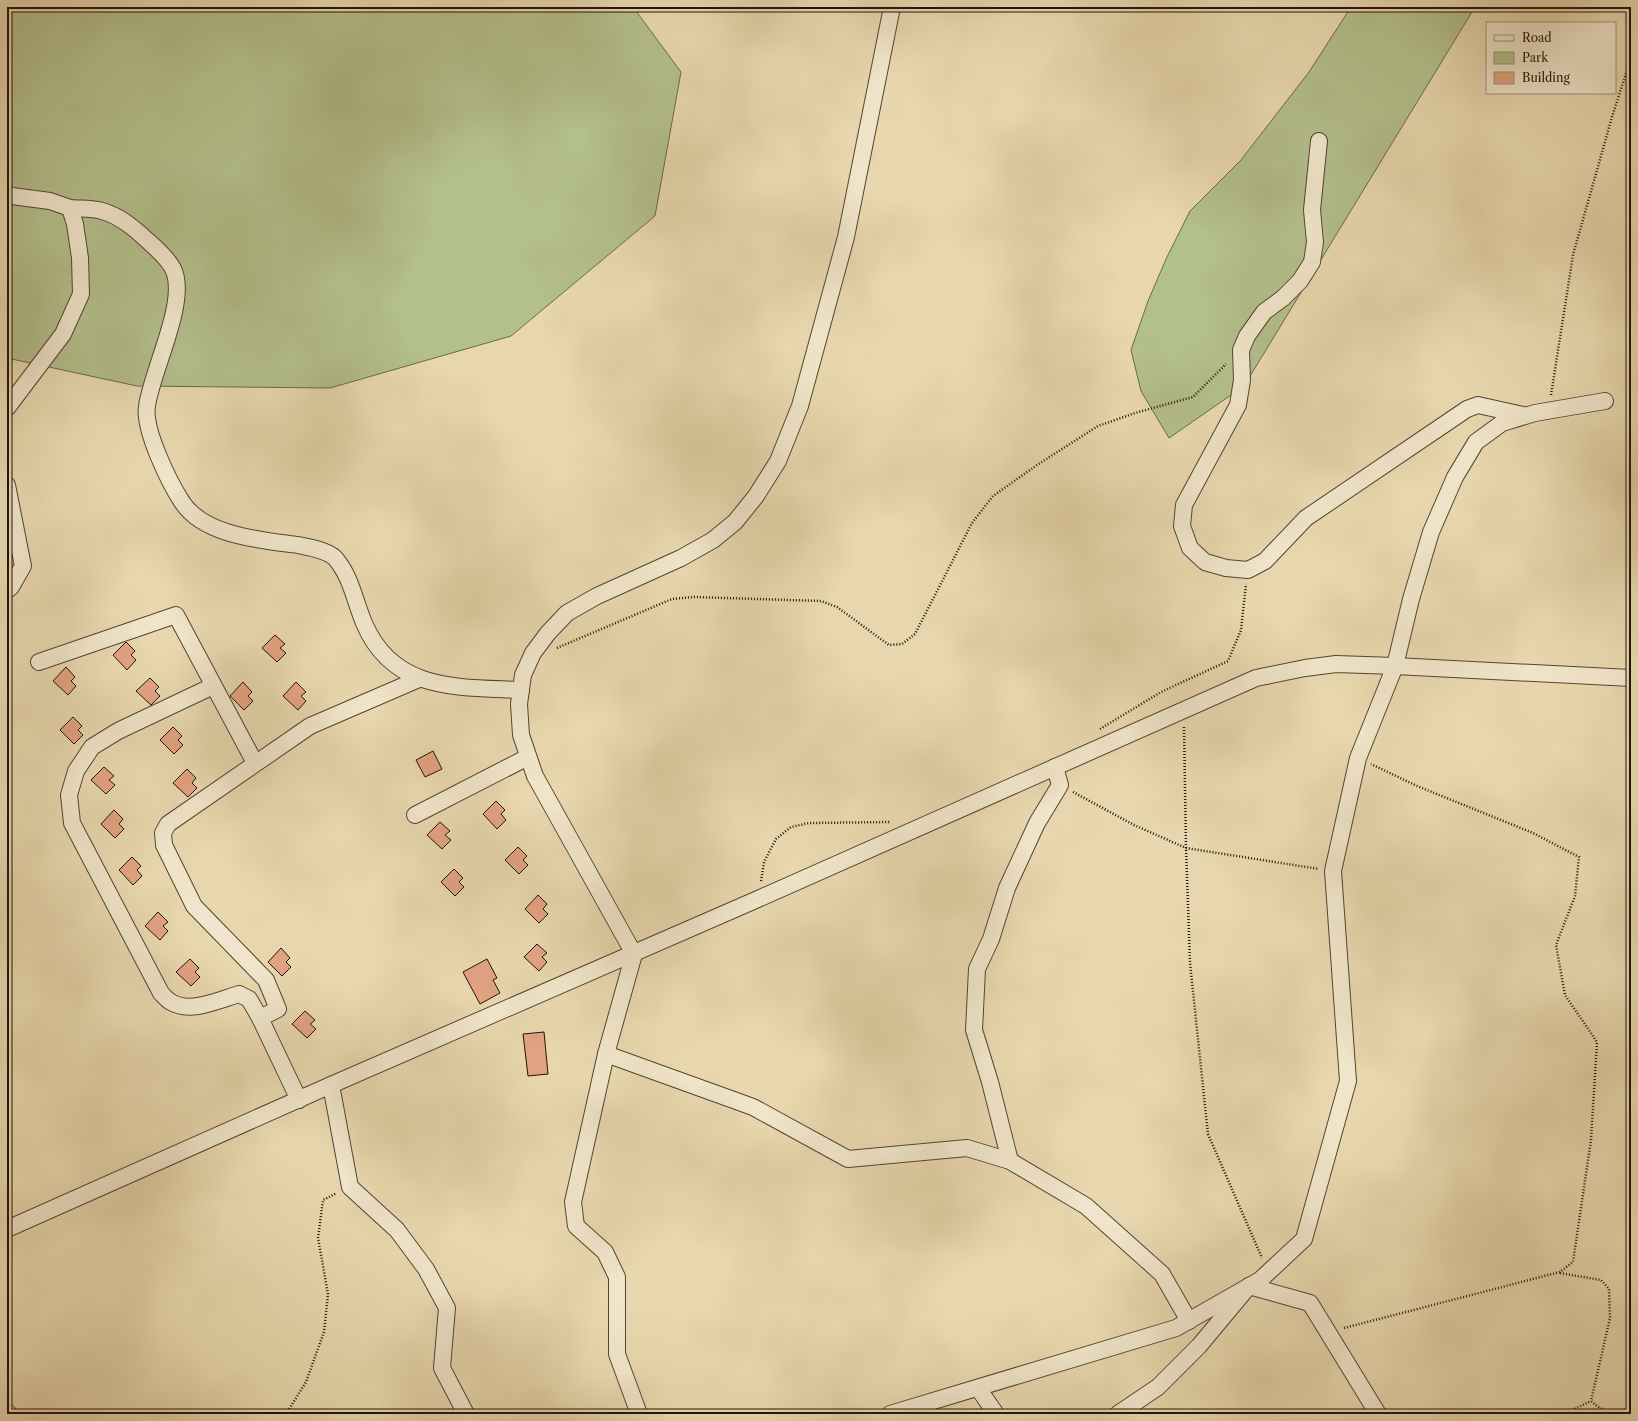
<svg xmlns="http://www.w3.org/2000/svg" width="1638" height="1421" font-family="'Libre Caslon Text',serif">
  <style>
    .green { fill: #b3bf8c; stroke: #6a694c }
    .building { fill: #e2a382; stroke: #21130c }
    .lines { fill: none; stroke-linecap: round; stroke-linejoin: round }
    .minor-casing { stroke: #534434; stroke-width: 18 }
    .path { stroke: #21130c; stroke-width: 2.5; stroke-dasharray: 1 2; stroke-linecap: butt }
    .minor { stroke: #f0e5ca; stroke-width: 16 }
  </style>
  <rect width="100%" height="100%" fill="#e8d7ae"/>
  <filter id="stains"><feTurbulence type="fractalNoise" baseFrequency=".005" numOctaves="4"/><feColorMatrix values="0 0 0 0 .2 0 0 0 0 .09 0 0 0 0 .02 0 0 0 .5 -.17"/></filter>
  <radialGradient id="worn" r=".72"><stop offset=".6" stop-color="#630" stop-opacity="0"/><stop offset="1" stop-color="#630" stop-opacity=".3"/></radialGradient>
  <!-- green -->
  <g class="green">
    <polygon points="7,7 633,7 681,72 655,216 511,336 330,388 137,386 7,358"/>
    <polygon points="1351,7 1475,7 1244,386 1169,438 1141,391 1131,350 1148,301 1167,257 1190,211 1241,160 1309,72"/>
  </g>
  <!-- building -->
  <g class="building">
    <polygon points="275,635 285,644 280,648 286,653 277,662 262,648"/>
    <polygon points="126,642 135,651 131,655 136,660 127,670 113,655"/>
    <polygon points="66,667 75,677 71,681 76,686 68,695 53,681"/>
    <polygon points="150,678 159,687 155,691 160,696 151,705 136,691"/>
    <polygon points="243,682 252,692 248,696 253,701 244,710 230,696"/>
    <polygon points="296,682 306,692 301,696 306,701 298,710 283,696"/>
    <polygon points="73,717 82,726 78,730 83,735 74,744 60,730"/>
    <polygon points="173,727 182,736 178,740 183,745 174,754 160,740"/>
    <polygon points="433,751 442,769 425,777 416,760"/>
    <polygon points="104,767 114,776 109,780 115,785 106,794 91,780"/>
    <polygon points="187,769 196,778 192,783 197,788 188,797 173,783"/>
    <polygon points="496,801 505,810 501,814 506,820 497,829 483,814"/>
    <polygon points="114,810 123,819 119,824 124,829 115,838 101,824"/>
    <polygon points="440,822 450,831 445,835 451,840 442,849 427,835"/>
    <polygon points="518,847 527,856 523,860 528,865 519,874 505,860"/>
    <polygon points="132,857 141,866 137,870 142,876 133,885 119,870"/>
    <polygon points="454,869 463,878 459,882 464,887 455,896 441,882"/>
    <polygon points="538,895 547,904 543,909 548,914 539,923 525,909"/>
    <polygon points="158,912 168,922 163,926 168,931 160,940 145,926"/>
    <polygon points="537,944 547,953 542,957 547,962 539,971 524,957"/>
    <polygon points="281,948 290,958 286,962 291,967 282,976 268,962"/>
    <polygon points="190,959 199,968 195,972 200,977 191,986 176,972"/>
    <polygon points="487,959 497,978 493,980 500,993 480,1004 463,972"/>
    <polygon points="305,1011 315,1020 310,1024 316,1029 307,1038 292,1024"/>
    <polygon points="544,1032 548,1074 528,1076 523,1034"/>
  </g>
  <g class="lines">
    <!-- minor casing -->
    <g class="minor-casing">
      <g id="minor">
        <polyline points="1319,141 1312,210 1315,242 1312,262 1300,281 1283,298 1264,312 1247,336 1241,350 1242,380 1238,405 1184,505 1182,526 1190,548 1205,562 1226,568 1248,570 1265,561 1306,518 1467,409 1478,405 1523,415"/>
        <polyline points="7,194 12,196 50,201 70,208 75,224 80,258 81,294 63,334 7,408"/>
        <path d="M70,208C80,209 92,208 102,211C120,216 134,228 148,241C156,248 170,261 174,271C187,304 152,370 147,406C143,429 169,482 182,502C204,536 261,540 298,545C308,547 327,550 335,558C351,576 355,602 364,623C393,692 458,687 521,690"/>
        <polyline points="7,485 23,566 11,587 7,590"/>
        <polyline points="39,662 176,615 255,763"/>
        <path d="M213,686L118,731L92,747L76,771L69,795L72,823L161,993C164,996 167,1000 171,1002C190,1014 219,1000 239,994L249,999L260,1018L299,1100"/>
        <polyline points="415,815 528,757"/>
        <polyline points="260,1018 278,1009 266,980 194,906 164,845 163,833 168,824 310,726 419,679"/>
        <polyline points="606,1054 753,1107 848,1159 967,1148 1010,1161 1086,1206 1162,1274 1189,1321"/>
        <polyline points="331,1085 350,1187 397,1230 426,1269 447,1308 442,1368 466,1414"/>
        <polyline points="1010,1161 990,1082 974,1030 977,969 991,939 1007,888 1037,823 1060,785 1055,767"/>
        <polyline points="7,1229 331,1085 758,899 1256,678 1305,668 1336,664 1395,666 1631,678"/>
        <polyline points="978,1388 996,1414"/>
        <polyline points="7,1412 9,1414"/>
        <polyline points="639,1414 617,1354 617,1277 605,1252 576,1226 573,1202 606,1054 634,954 535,776 521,735 519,704 523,675 533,653 548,633 567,613 597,596 681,558 713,540 735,522 756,496 778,461 800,406 846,237 892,7"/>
        <polyline points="890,1414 1176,1328 1260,1280 1304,1239 1348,1081 1333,871 1358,758 1395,666 1411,599 1431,532 1455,477 1476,442 1502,423 1535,413 1605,401"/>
        <polyline points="1118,1414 1158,1387 1199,1346 1249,1286 1310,1303 1378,1414"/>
      </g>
    </g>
    <!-- path -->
    <g class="path">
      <polyline points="1551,395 1573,255 1612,117 1631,58"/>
      <polyline points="557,648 672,599 694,597 821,601 837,607 889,645 902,644 915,634 972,523 993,496 1037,465 1098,426 1135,413 1193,397 1226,364"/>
      <polyline points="1184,727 1186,848 1190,963 1208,1134 1262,1258"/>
      <polyline points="1100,729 1161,692 1228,661 1241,630 1246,584"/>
      <polyline points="1073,792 1134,825 1186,848 1319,869"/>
      <polyline points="761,881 764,862 776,839 791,827 809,823 891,822"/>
      <path d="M1560,1273L1601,1280L1609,1289L1610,1318L1591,1401C1605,1414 1614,1413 1631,1408"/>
      <polyline points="1344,1328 1560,1272 1573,1262 1591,1140 1597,1042 1565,995 1556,945 1575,896 1579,857 1533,833 1417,786 1371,764"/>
      <polyline points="286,1414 306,1382 324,1332 328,1294 318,1238 323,1200 337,1193"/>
      <polyline points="1564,1414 1591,1401"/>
    </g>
    <!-- minor -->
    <use href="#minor" class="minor"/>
  </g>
  <!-- margin -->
  <rect width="1638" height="1421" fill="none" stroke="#e8d7ae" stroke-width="24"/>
  <rect x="8" y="8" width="1622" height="1405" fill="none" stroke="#21130c" stroke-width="2"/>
  <rect x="12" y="12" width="1614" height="1397" fill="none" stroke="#21130c"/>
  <!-- legend -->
  <rect x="1486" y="22" width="130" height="72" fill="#f0e5ca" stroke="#9d917e"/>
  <rect x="1494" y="35" width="20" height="6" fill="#f0e5ca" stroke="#9d917e"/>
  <text x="1522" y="42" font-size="12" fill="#21130c">Road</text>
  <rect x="1494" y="52" width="20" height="12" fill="#b3bf8c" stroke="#9d917e"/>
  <text x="1522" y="62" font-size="12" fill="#21130c">Park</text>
  <rect x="1494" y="72" width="20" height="12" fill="#e2a382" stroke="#9d917e"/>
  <text x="1522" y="82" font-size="12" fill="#21130c">Building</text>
  <rect width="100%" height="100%" filter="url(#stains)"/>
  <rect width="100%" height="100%" fill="url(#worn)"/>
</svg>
